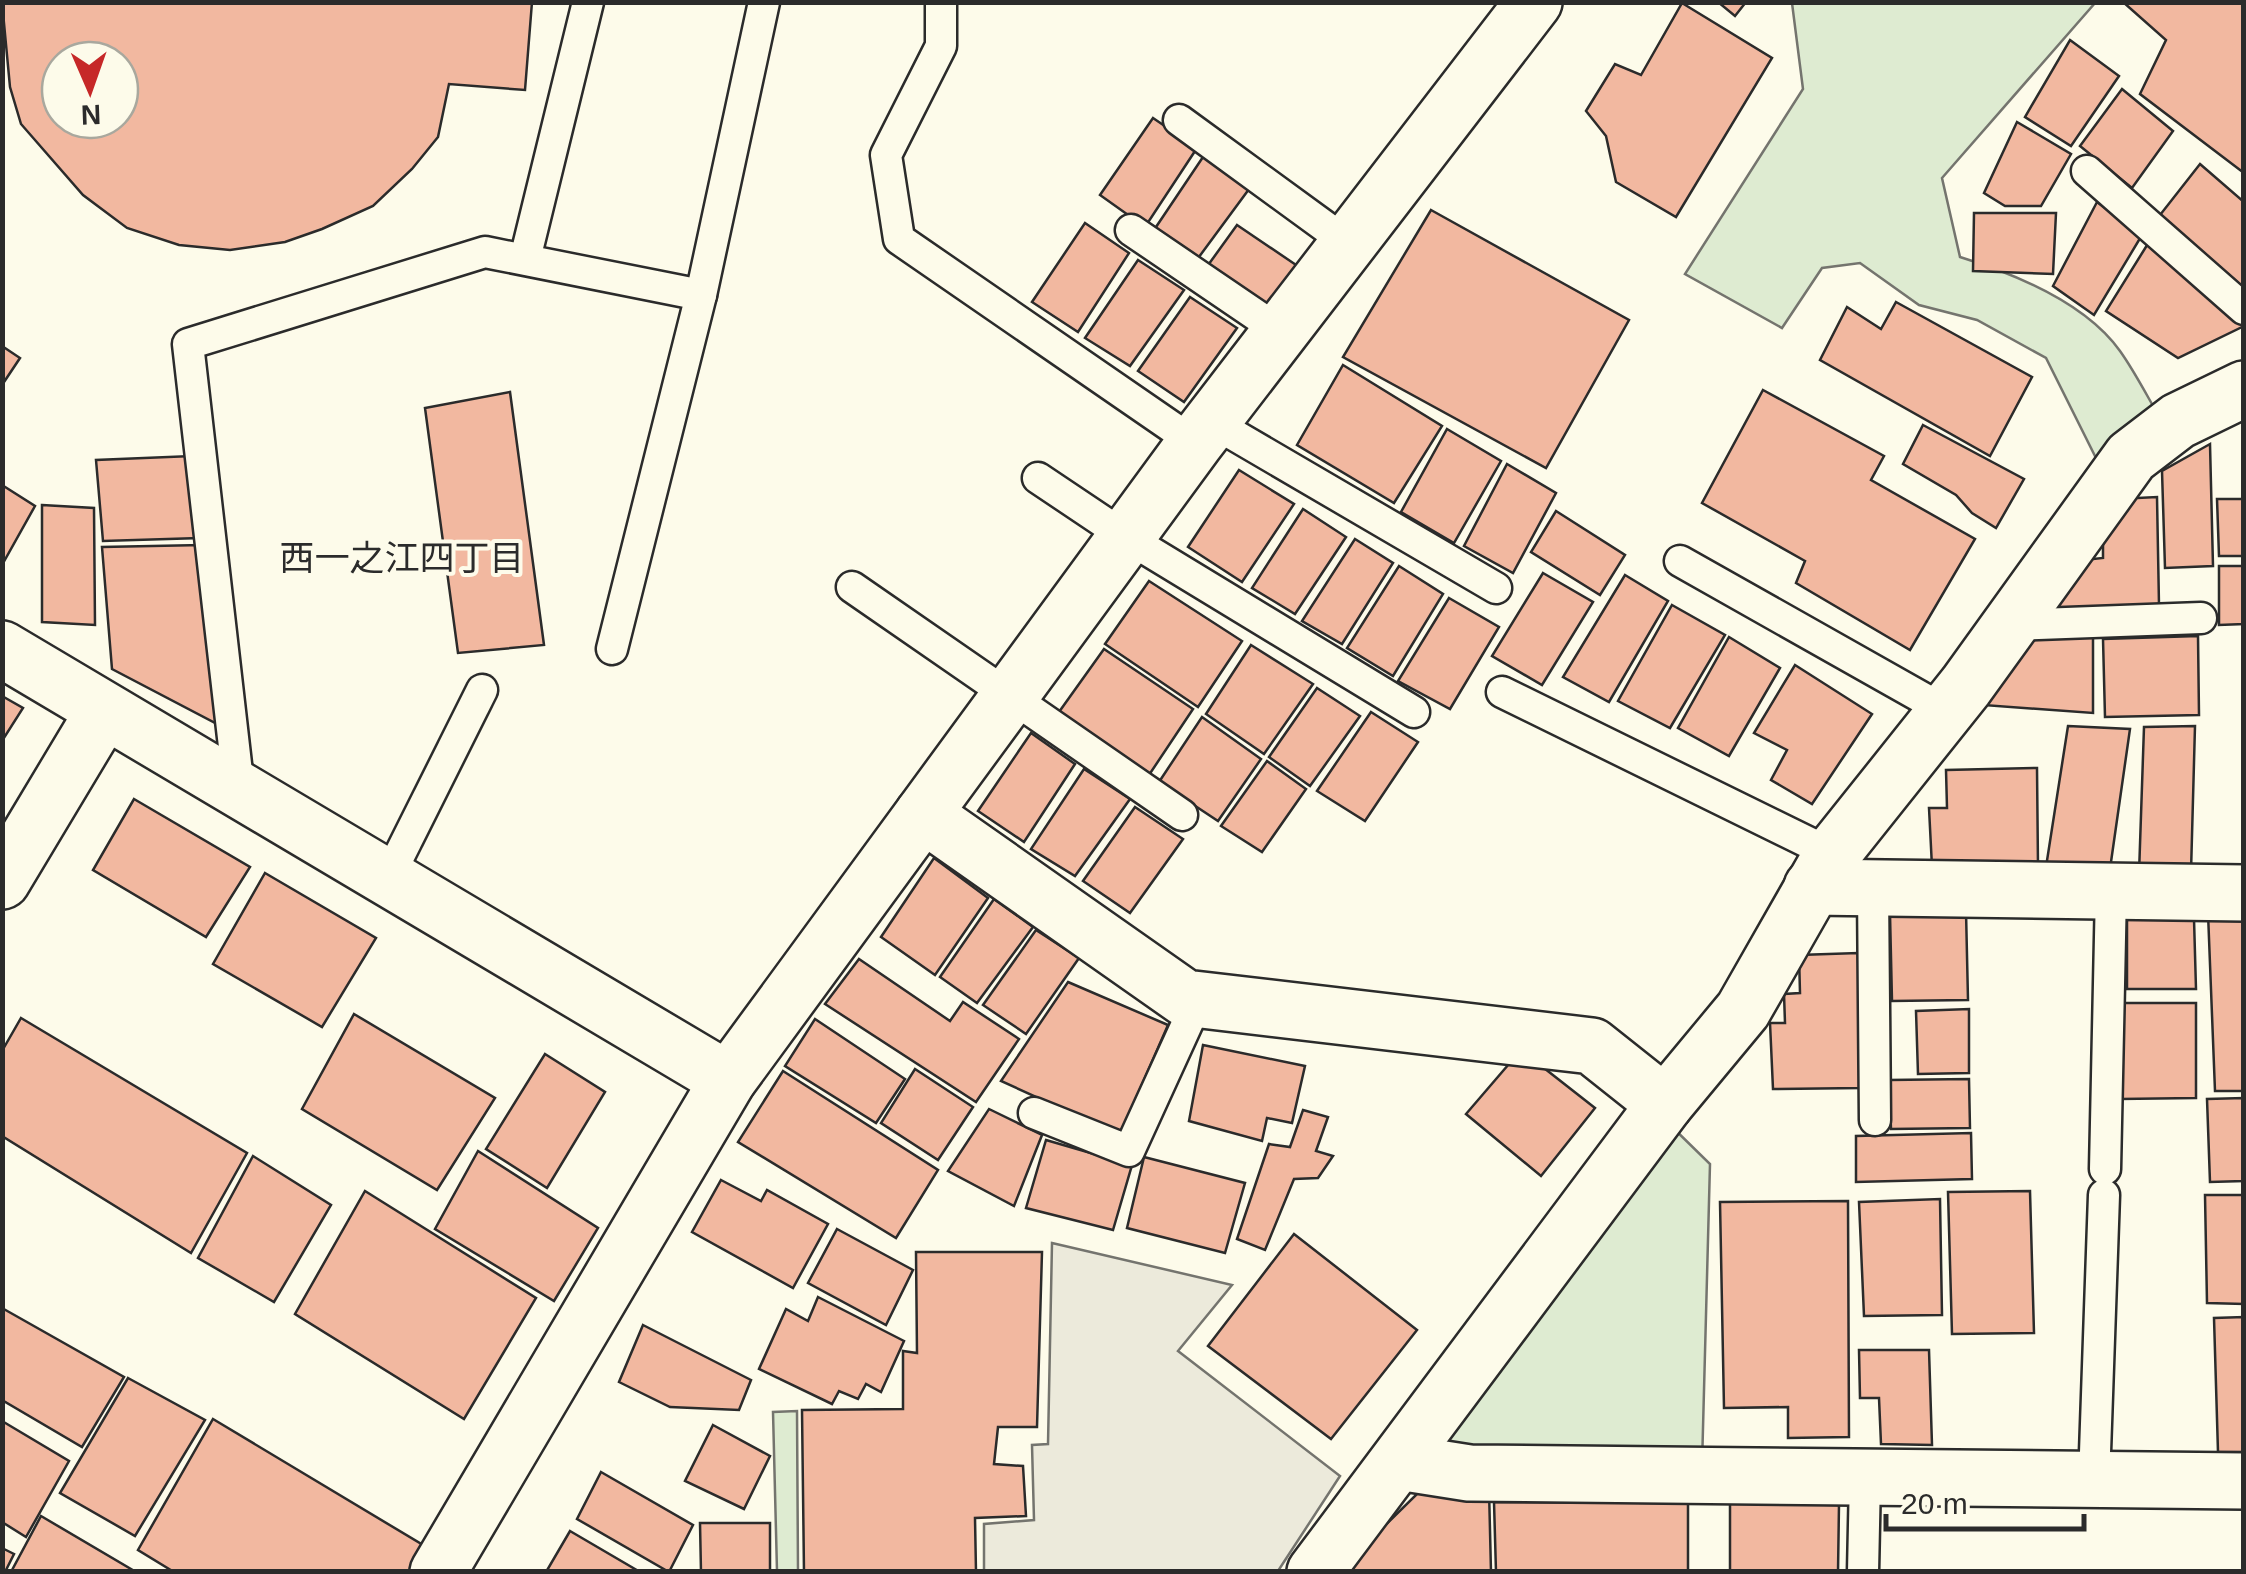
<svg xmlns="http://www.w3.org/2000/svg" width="2246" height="1574" font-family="Arial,'Noto Sans JP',sans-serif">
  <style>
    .green { fill: #deebd1; stroke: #74746e; stroke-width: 2.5 }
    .parking { fill: #eceadb; stroke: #74746e; stroke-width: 2.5 }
    .building { fill: #f2b8a0; stroke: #2b2b2b; stroke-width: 2.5; fill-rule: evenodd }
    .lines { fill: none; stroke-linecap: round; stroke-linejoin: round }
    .lane-casing { stroke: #2b2b2b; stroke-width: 35 }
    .street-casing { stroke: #2b2b2b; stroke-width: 60 }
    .lane { stroke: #fdfbea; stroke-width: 30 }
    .street { stroke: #fdfbea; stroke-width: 55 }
    .labels { text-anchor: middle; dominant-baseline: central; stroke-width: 8; stroke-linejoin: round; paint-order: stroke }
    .neighbourhood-label { font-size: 35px; fill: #2b2b2b; stroke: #fdfbea }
  </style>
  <rect width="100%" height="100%" fill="#fdfbea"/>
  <!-- green -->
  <g class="green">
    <path d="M1792,3H2095L1942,178L1960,257C2015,274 2085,302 2120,351C2135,372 2147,396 2160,418L2101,468L2046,358L1977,320L1919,305L1860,263L1822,268L1782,328L1685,274L1803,89Z"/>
    <polygon points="1663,1118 1710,1164 1702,1466 1416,1453"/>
    <polygon points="797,1411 798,1571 777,1571 773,1412"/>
  </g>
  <!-- parking -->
  <polygon class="parking" points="1052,1243 1232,1285 1178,1351 1340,1476 1278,1571 984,1571 984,1524 1034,1520 1032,1445 1048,1444"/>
  <!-- building -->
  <g class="building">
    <path d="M2,2H532L525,90L449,84L438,137L412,169L373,206L322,229L285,242L230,250L179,245L127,228L83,195L21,124L10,87ZM60,60H120V120H60Z"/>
    <polygon points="1718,2 1746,2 1735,16"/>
    <polygon points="2123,2 2244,2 2244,173 2140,94 2166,40"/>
    <polygon points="1682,3 1772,58 1676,217 1616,182 1606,136 1586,111 1615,64 1641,75"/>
    <polygon points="2070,40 2119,76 2071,146 2025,117"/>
    <polygon points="2122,89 2173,131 2132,188 2080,146"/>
    <polygon points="1153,118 1197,148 1145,227 1100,195"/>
    <polygon points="2017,122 2071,154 2041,206 2005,206 1984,193"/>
    <polygon points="1205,154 1252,185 1196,261 1152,233"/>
    <polygon points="2200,164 2244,202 2244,288 2160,215"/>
    <polygon points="2097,202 2142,235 2094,315 2053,286"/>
    <polygon points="1431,210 1629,320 1546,468 1343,357"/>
    <polygon points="1974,213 2056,213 2053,274 1973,271"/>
    <polygon points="1085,223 1129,253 1078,332 1032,302"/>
    <polygon points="1237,225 1305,271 1274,315 1206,268"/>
    <polygon points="2149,242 2244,324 2244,326 2178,358 2106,311"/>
    <polygon points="1138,260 1184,290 1130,366 1085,338"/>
    <polygon points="1190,297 1237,328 1184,402 1138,371"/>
    <polygon points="1896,302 2032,377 1990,456 1820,360 1847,307 1881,329"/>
    <polygon points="2,346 20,358 2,385"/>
    <polygon points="1343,365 1442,426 1394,503 1297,445"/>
    <polygon points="1763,390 1884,456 1871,480 1975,539 1910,650 1796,583 1805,561 1702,503"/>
    <polygon points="510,392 544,645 458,653 425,408"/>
    <polygon points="1923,425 2024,479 1996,528 1972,513 1956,495 1903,464"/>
    <polygon points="1447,429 1501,461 1454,543 1401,512"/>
    <polygon points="2210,444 2213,566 2165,568 2162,471"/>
    <polygon points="192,456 200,538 103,541 96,460"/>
    <polygon points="1507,464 1556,493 1513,573 1464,546"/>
    <polygon points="1239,470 1294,504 1242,582 1188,547"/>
    <polygon points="2,485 35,506 2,565"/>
    <polygon points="2157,497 2159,605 2054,608 2075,561 2103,558 2103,521 2117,499"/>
    <polygon points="2217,499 2244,499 2244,556 2219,556"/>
    <polygon points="42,505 94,508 95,625 42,622"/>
    <polygon points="1303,509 1346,537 1295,614 1252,588"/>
    <polygon points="1556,511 1625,555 1600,595 1531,552"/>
    <polygon points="1355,539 1393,563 1342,644 1302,621"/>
    <polygon points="202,545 221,726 112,669 102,547"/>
    <polygon points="1399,566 1443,594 1393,676 1347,648"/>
    <polygon points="2219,566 2244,566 2244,624 2219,625"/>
    <polygon points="1543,573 1593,602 1542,685 1492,656"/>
    <polygon points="1625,575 1668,601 1609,702 1563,677"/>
    <polygon points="1149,581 1242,641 1198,707 1105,644"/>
    <polygon points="1449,598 1499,627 1450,709 1398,681"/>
    <polygon points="1672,605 1725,635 1670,728 1618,701"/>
    <polygon points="2031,631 2093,631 2093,713 1983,705"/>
    <polygon points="2198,636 2199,715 2105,717 2103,639"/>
    <polygon points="1729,637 1780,668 1729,756 1678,728"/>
    <polygon points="1251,645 1313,684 1264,754 1206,714"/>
    <polygon points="1104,649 1193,709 1149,775 1059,712"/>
    <polygon points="1795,665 1872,714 1812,804 1771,780 1787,750 1754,733"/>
    <polygon points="1317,688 1360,716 1310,786 1269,757"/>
    <polygon points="2,696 23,708 2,741"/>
    <polygon points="1371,712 1418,742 1365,821 1317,791"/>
    <polygon points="1202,717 1261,759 1218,821 1159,782"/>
    <polygon points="2068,726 2130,729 2110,869 2046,867"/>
    <polygon points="2195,726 2191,872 2139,874 2144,727"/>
    <polygon points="1031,733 1075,764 1024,842 978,811"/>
    <polygon points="1267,761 1306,789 1262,852 1221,826"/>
    <polygon points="2037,768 2038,867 1932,867 1929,808 1947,808 1946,770"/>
    <polygon points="1084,769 1130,799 1075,876 1031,849"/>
    <polygon points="134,799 250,867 206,937 93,870"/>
    <polygon points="1135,807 1183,839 1130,913 1083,881"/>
    <polygon points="934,858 988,898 935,975 881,937"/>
    <polygon points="265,873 376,938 322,1027 213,964"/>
    <polygon points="994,899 1033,927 977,1003 940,977"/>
    <polygon points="1966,911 1968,1000 1892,1001 1890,914"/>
    <polygon points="2208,913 2244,913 2244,1091 2215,1091"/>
    <polygon points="2127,919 2194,919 2196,989 2127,989"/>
    <polygon points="1036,930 1079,958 1026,1034 983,1005"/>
    <polygon points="1858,953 1861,1088 1773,1089 1770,1023 1785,1023 1784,994 1800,993 1799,955"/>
    <polygon points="859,959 950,1021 963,1002 1019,1039 976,1102 825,1004"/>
    <polygon points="1068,982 1168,1025 1120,1135 1001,1081"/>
    <polygon points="2118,1003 2196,1003 2196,1098 2120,1099"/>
    <polygon points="1969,1009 1969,1073 1918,1074 1916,1011"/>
    <polygon points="354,1014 495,1098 437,1190 302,1109"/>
    <polygon points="21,1018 247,1153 191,1253 2,1136 2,1051"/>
    <polygon points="815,1019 905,1079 876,1123 785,1066"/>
    <polygon points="1203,1045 1305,1066 1292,1123 1267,1118 1262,1141 1189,1121"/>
    <polygon points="1521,1050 1595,1108 1541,1176 1466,1114"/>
    <polygon points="545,1054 605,1092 547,1188 486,1149"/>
    <polygon points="915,1069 973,1107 938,1160 881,1123"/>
    <polygon points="783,1071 938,1170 896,1238 738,1142"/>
    <polygon points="1969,1079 1970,1128 1891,1129 1889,1080"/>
    <polygon points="2244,1098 2244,1181 2210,1182 2207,1099"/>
    <polygon points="989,1109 1042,1135 1014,1206 948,1171"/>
    <polygon points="1303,1110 1328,1117 1316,1151 1333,1156 1318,1178 1294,1179 1265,1250 1237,1239 1269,1144 1290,1147"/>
    <polygon points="1971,1133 1972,1179 1856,1182 1856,1136"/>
    <polygon points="1046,1140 1132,1165 1113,1230 1026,1208"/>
    <polygon points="478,1151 598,1228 554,1301 435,1229"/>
    <polygon points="253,1156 331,1205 274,1302 198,1258"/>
    <polygon points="1144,1157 1245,1183 1225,1253 1127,1228"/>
    <polygon points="721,1180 761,1201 767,1190 828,1224 793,1288 692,1232"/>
    <polygon points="365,1191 536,1298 464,1419 295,1314"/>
    <polygon points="2030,1191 2034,1333 1952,1334 1948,1192"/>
    <polygon points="2205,1195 2244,1195 2244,1304 2207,1303"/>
    <polygon points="1940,1199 1942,1315 1864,1316 1859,1202"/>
    <polygon points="1848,1201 1849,1437 1788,1438 1788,1407 1724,1408 1720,1202"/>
    <polygon points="837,1229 913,1270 886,1325 808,1283"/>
    <polygon points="1294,1234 1417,1330 1331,1439 1208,1346"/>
    <polygon points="916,1252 1042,1252 1037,1427 998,1427 994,1464 1023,1466 1026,1516 975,1518 976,1572 804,1572 802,1410 903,1409 903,1351 917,1353"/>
    <polygon points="818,1297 904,1341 881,1392 866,1384 858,1399 839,1391 832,1404 759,1369 786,1309 808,1321"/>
    <polygon points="2,1308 124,1377 82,1447 2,1400"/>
    <polygon points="2244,1317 2244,1452 2218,1452 2214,1318"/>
    <polygon points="643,1325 751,1380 739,1410 670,1407 619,1382"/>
    <polygon points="1859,1350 1929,1350 1932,1445 1881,1444 1879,1398 1860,1398"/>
    <polygon points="128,1378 205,1420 135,1536 60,1493"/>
    <polygon points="213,1419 428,1548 413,1572 174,1572 138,1550"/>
    <polygon points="2,1421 69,1461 26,1537 2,1522"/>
    <polygon points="713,1425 770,1456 744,1509 685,1481"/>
    <polygon points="601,1472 693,1525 669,1572 577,1519"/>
    <polygon points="1489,1489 1491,1572 1352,1572 1352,1558 1420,1491"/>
    <polygon points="1494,1502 1688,1503 1688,1572 1496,1572"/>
    <polygon points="1730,1503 1839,1505 1838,1572 1730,1572"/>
    <polygon points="41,1516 136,1572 11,1572"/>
    <polygon points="700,1523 770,1523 770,1572 701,1572"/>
    <polygon points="570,1531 640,1572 546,1572"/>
    <polygon points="2,1548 14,1554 5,1572 2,1572"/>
  </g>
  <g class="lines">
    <!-- lane casing -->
    <g class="lane-casing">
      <g id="lane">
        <polyline points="941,2 941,46 886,155 899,239 1195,443"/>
        <polyline points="1179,120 1349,244"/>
        <polyline points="2087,171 2244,309"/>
        <polyline points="1131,230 1281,332"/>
        <polyline points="525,259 588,2"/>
        <polyline points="1212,422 1496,588"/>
        <polyline points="1038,478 1126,537 1414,712"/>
        <polyline points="1680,561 1944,710"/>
        <polyline points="852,587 1182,815"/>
        <polyline points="2010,625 2201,618"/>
        <polyline points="612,649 701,295 764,2"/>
        <polyline points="1502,692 1832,854"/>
        <polyline points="239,790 188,344 485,252 701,295"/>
        <polyline points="388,878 482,690"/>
        <polyline points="1873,889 1875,1120"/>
        <polyline points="1034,1113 1129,1151 1198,1000"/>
        <polyline points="2105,1169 2111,891"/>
        <polyline points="2094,1481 2104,1195"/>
        <polyline points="1863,1572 1865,1478"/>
      </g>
    </g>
    <!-- street casing -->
    <g class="street-casing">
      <g id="street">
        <polyline points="2,649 728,1080"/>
        <polyline points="923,814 1185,998 1592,1046 1665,1104"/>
        <polyline points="2,881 104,711"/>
        <polyline points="1812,887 2244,893"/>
        <polyline points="1399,1462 1469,1473 2244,1481"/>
        <polyline points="438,1572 728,1080 1195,443 1534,2"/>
        <polyline points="1315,1572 1665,1104 1743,1010 1832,854 1966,686 2131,457 2178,421 2244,389"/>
      </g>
    </g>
    <!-- lane -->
    <use href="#lane" class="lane"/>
    <!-- street -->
    <use href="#street" class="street"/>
  </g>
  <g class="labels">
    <!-- neighbourhood labels -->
    <g class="neighbourhood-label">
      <text x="402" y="557">西一之江四丁目</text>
    </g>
  </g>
  <!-- border -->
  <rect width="2246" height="1574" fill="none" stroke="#2b2b2b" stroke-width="10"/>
  <!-- north arrow -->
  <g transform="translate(90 90) rotate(178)"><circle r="48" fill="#fdfbea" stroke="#a9a89e" stroke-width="2.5"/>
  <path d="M0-8L18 38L0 25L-18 38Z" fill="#c62828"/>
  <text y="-15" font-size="28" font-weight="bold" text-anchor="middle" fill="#2b2b2b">N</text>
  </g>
  <!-- scale -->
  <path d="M1886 1514v15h198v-15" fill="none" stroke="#2b2b2b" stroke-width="5"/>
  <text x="1901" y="1514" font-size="30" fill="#2b2b2b" stroke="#fdfbea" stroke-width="8" paint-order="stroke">20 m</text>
</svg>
